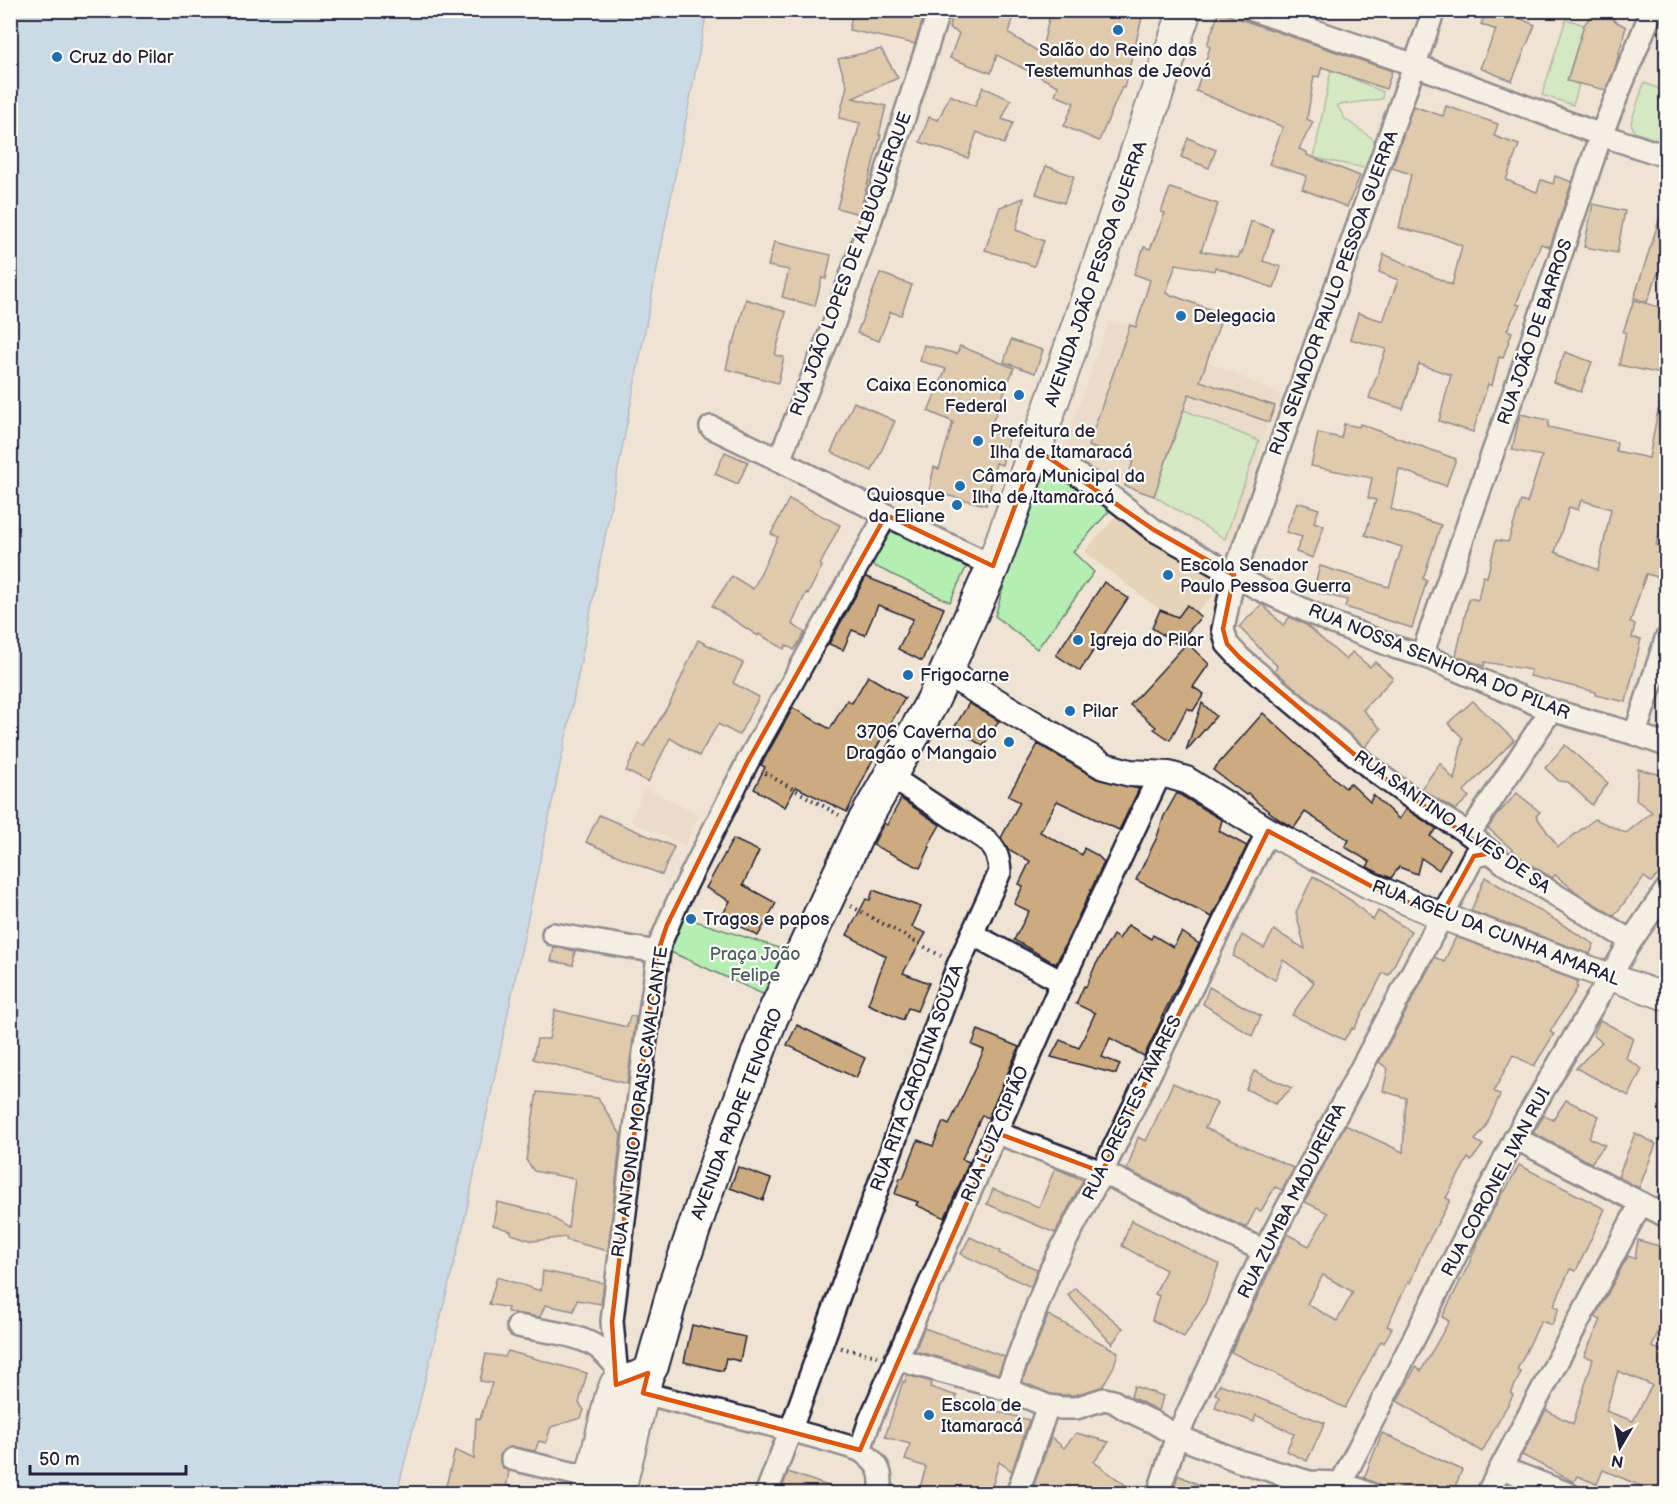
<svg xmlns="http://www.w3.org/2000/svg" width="1677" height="1504" font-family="'Balsamiq Sans',sans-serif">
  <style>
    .built { fill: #e5d3ba }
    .green { fill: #b5eeb2; stroke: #6c8876; stroke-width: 1.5 }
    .water { fill: #a1d1fd; stroke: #6e8baf; stroke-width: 1.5 }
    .building { fill: #cdab80; stroke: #22223b; stroke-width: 1.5; fill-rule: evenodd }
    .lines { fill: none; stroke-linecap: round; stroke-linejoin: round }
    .minor-casing { stroke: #22223b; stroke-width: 26 }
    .tertiary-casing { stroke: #22223b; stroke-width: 30 }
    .primary-casing { stroke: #22223b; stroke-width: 36 }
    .path { stroke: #22223b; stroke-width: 4; stroke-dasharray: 1.5 4.5; stroke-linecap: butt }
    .minor { stroke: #fdfcf7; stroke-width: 21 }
    .tertiary { stroke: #fdfcf7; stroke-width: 26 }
    .primary { stroke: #fdfcf7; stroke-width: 32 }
    .marked { fill: none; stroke: #de560e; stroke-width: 4.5; stroke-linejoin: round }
    .poi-dot { fill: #1f6fb2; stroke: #fdfcf7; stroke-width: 2 }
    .labels { text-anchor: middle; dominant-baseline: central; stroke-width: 4.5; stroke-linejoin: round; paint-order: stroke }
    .poi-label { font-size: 18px; fill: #22223b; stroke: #fdfcf7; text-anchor: start }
    .street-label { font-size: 18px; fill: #22223b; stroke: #fdfcf7 }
    .park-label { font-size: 18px; fill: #4e5f5f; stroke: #fdfcf7 }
  </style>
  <rect width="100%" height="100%" fill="#efe4d3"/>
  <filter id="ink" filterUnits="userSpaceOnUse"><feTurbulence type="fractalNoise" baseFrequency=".0167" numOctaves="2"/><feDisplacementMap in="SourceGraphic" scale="12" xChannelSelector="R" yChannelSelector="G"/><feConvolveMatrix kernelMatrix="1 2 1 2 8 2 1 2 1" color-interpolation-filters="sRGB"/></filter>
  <g filter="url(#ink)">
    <!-- built -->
    <g class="built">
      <polygon points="1108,323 1130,325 1285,397 1275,406 1269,422 1234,543 1154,496 1124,486 1062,453"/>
      <polygon points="1126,505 1227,559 1216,592 1183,627 1084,552"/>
      <polygon points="644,788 699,814 685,845 631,822"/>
    </g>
    <!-- green -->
    <g class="green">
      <polygon points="1566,19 1584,25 1567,80 1579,85 1573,105 1542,95"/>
      <polygon points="1331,69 1383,92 1382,99 1337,105 1345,119 1380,144 1375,170 1314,158"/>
      <polygon points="1644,83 1666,91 1666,143 1634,132 1631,123"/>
      <polygon points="1184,410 1259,441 1225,539 1154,496"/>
      <polygon points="1041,459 1118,501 1073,552 1094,572 1037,649 995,616"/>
      <polygon points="888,522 969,561 950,602 868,563"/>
      <polygon points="674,914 791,952 769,997 660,947"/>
    </g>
    <!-- water -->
    <polygon class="water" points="10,11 707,11 569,722 463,1227 397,1493 11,1493"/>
    <!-- building -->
    <g class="building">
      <polygon points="853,10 914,10 925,13 915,44 849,30"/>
      <polygon points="954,10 1015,10 1009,34 1041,53 1051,10 1144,10 1124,88 1122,87 1099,141 1064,126 1074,103 1055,95 1058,86 997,55 991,73 950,58 959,33 949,28"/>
      <polygon points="1487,10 1501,10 1535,25 1512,81 1480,68 1496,30 1481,24"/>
      <polygon points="1595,10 1617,10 1613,20 1626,27 1615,68 1606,90 1567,81 1584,25"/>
      <polygon points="1219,12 1392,71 1386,89 1322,67 1319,77 1314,76 1307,119 1313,122 1299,149 1307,152 1307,155 1360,176 1347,207 1302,189 1307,176 1269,164 1283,127 1196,91 1210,47 1207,45"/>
      <polygon points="881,49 898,78 853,98 886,106 879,135 881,135 859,214 837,208 860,123 839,118 847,86 838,59"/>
      <polygon points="983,87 1011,100 1002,119 1013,123 1004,144 977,132 968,158 920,142 929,117 938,120 950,95 975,106"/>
      <polygon points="1413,106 1443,116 1446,106 1498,124 1494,136 1519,145 1506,180 1537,192 1541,180 1553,184 1555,176 1572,182 1550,247 1541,244 1516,304 1520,305 1507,330 1512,332 1503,358 1499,357 1492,386 1488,384 1473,432 1439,421 1451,375 1419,364 1403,409 1369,398 1386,349 1350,339 1358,313 1383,321 1398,280 1379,272 1384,254 1452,285 1462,246 1443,238 1399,228 1411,174 1392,168"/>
      <polygon points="1188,138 1216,150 1209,168 1181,157"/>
      <polygon points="1046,166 1074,176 1064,203 1036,194"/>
      <polygon points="1170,188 1218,204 1201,251 1238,258 1240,253 1242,253 1251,221 1273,229 1263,261 1281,267 1274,288 1215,267 1214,271 1176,264 1166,293 1223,314 1200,381 1275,406 1269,422 1189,394 1154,496 1125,486 1133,461 1088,446 1130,325 1136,327 1150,280 1134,274 1144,247 1150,249 1165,213 1161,212"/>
      <polygon points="1024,198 1016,230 1044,241 1034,266 985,250 1000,207"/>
      <polygon points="1593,204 1625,211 1617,253 1584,247"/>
      <polygon points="1663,208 1666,209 1666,276 1658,273 1647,302 1634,298"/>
      <polygon points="774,242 831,255 826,279 822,278 815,306 782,297 789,270 768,266"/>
      <polygon points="880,273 912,285 901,315 890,312 879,341 857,333"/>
      <polygon points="746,299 786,312 775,355 784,357 778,383 726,369 732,343 734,343"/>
      <polygon points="1634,300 1666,309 1666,375 1619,365 1626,332 1623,332"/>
      <polygon points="1011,340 1043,350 1035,373 1004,362"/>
      <polygon points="924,345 957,354 960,346 1014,368 990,428 1010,434 1002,465 996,463 986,505 929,491 934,467 939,469 953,422 928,411 946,369 920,361"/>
      <polygon points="1565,352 1592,362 1581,392 1553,382"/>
      <polygon points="854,402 895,421 872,471 831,452"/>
      <path d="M1658,410L1666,411V514L1656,545L1666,547V579L1646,574L1630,623L1635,624L1632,638L1641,639L1626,702L1595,695L1596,692L1530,676L1531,670L1485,662L1484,666L1456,656L1469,598L1478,600L1483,576L1487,577L1496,540L1508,542L1521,501L1527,503L1542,456L1512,450L1520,414L1549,420L1548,427L1617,442L1616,451L1649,458ZM1581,500L1611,509L1598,570L1555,552L1569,507L1578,510Z"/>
      <polygon points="1344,424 1359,427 1360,424 1456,459 1446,486 1399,469 1391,509 1441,525 1423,579 1427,580 1412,628 1345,607 1347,600 1313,591 1320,566 1389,587 1402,547 1365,535 1376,500 1368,498 1372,478 1311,466 1318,433 1341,438"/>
      <polygon points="725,452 748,462 738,484 715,474"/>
      <polygon points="789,499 840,525 820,565 822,566 808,594 806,593 792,624 805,633 794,650 786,645 784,649 759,634 758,636 712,606 732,576 753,589 778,537 771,534"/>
      <polygon points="1297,502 1319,509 1314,522 1324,526 1313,558 1296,552 1302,537 1286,532"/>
      <polygon points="866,577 944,608 922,661 898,649 913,619 878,605 865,635 852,630 843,650 829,644"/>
      <polygon points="1104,582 1128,598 1080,671 1056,655"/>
      <polygon points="1262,604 1283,625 1290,617 1306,625 1346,660 1352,652 1370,667 1375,662 1393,678 1363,710 1381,729 1365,747 1275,671 1277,666 1239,627"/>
      <polygon points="1187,605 1201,617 1177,644 1152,628 1160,610 1178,617"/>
      <polygon points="698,640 743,663 733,683 759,697 739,735 718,724 699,756 670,738 648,782 626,771 639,744 644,746 671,701"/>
      <polygon points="1187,643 1209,664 1193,687 1204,694 1193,711 1187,708 1170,740 1154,729 1156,727 1130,705"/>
      <polygon points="868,676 905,698 874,752 876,753 847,812 796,787 785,807 754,789 765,767 761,765 793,708 830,729 847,700 852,703"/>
      <polygon points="1473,701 1514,740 1464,791 1469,797 1455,810 1421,789 1440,763 1454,780 1463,738 1448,723"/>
      <polygon points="969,703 999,721 983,746 954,728"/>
      <polygon points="1202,703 1216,716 1186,751"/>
      <polygon points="1263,713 1345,788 1350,783 1370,802 1373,795 1399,819 1406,809 1437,829 1430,836 1450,850 1439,870 1421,858 1417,874 1399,867 1391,878 1377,872 1367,867 1370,862 1345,847 1349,840 1305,812 1294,828 1280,820 1258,803 1248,793 1246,795 1213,770"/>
      <polygon points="1038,744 1097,779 1139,789 1119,830 1057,801 1040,832 1082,855 1084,848 1097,855 1104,862 1056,964 1014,940 1029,911 1014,904 1023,886 1019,884 1030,861 1008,849 1001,838 1020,802 1008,796"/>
      <polygon points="1565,745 1608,783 1592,805 1568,782 1559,781 1545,768"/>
      <polygon points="1638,769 1666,776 1666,867 1651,882 1644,877 1614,916 1583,897 1555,875 1552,878 1526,862 1488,828 1496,816 1517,793 1540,812 1536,816 1558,847 1595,819 1626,833 1652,812 1636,800"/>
      <polygon points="1177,793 1222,820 1219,831 1247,846 1212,917 1136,880 1157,837 1164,816"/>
      <polygon points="901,799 940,825 928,846 930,847 920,868 873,845 884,823 887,825"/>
      <polygon points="599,815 674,847 662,875 586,842"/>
      <polygon points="733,839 759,851 743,885 776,903 758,936 722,916 730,901 706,888"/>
      <polygon points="1313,876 1352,901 1373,920 1378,911 1411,931 1389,975 1383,973 1354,1029 1352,1028 1344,1040 1292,1015 1314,982 1283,960 1275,980 1233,956 1242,935 1264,948 1274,930 1305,949 1296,912"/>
      <polygon points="1485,877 1594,944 1590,954 1471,911"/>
      <polygon points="873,890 921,907 912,927 926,933 903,973 929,983 917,1011 908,1008 903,1020 868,1004 886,956 847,935 866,899 870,900"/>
      <polygon points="1128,925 1151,939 1153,935 1173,947 1182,932 1199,944 1161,1018 1162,1019 1144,1056 1110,1038 1102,1057 1120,1064 1116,1074 1051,1057 1060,1040 1079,1048 1095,1013 1076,1004 1084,986 1086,987 1095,966 1113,935 1119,939"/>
      <path d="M1456,937L1578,981L1576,986L1578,987L1550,1032L1554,1034L1534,1066L1513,1055L1494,1091L1500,1095L1485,1128L1475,1140L1483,1145L1471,1161L1468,1158L1446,1198L1450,1200L1422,1253L1410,1283L1408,1282L1387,1326L1392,1328L1384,1343L1381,1341L1345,1408L1231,1352L1287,1234L1309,1246L1328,1213L1305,1202L1345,1125L1403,1152L1406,1098L1383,1091L1388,1069L1379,1062L1435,957L1444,962ZM1323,1275L1353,1292L1337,1321L1307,1304Z"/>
      <polygon points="554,947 575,951 573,965 551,961"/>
      <polygon points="1209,987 1261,1016 1252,1036 1203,1004"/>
      <polygon points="555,1010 627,1027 630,1016 636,1017 627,1084 533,1059 537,1039 549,1039"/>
      <polygon points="1600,1020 1633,1038 1626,1058 1642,1069 1629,1096 1576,1068 1602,1042 1593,1035"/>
      <polygon points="797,1025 865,1058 856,1078 787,1045"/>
      <polygon points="978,1030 1019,1047 988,1118 982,1115 962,1159 969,1162 945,1218 916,1205 918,1202 895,1194 900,1178 903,1178 918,1140 933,1146 943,1122 949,1125 984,1050 972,1045"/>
      <polygon points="1254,1071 1292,1088 1275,1104 1246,1089"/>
      <polygon points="1173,1083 1217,1103 1205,1128 1294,1168 1282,1190 1275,1187 1261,1211 1256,1209 1246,1228 1127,1170 1138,1137 1146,1141"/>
      <polygon points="537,1092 598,1098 621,1135 608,1251 566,1240 566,1237 533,1241 511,1234 511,1231 493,1225 497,1202 547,1214 568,1228 575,1179 534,1171 526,1160"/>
      <polygon points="1566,1100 1599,1116 1589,1138 1605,1145 1591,1163 1533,1133 1544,1115 1553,1120"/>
      <polygon points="1635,1133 1656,1144 1639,1188 1618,1177"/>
      <polygon points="1519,1165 1605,1209 1576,1271 1570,1269 1554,1306 1559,1308 1552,1325 1541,1321 1517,1370 1521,1372 1511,1394 1513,1395 1482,1452 1397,1401 1416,1367 1421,1371 1449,1321 1442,1317 1469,1264 1480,1236 1503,1191 1505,1191"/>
      <polygon points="738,1167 771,1179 763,1200 730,1188"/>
      <polygon points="1055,1168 1083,1180 1055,1233 987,1204 993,1189 1039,1207"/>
      <polygon points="1131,1220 1219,1264 1204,1306 1184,1337 1152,1320 1159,1296 1155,1294 1166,1270 1122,1246"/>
      <polygon points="970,1237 1000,1251 999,1253 1037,1269 1031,1287 961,1254"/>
      <path d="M1638,1240L1666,1248V1312L1652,1347L1666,1352V1477L1660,1494L1603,1470L1597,1484L1577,1476L1574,1482L1522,1455L1546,1410L1573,1424L1593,1359L1584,1356L1601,1320L1595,1317L1628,1256L1635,1259ZM1618,1371L1652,1385L1633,1421L1606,1411Z"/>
      <polygon points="543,1271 604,1283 601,1304 577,1300 574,1311 545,1305 540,1317 507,1312 508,1308 489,1304 497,1277 541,1291"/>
      <polygon points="1075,1288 1123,1328 1112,1344 1068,1295"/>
      <polygon points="1048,1315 1118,1352 1114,1366 1102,1387 1074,1395 1062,1395 1051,1394 1022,1382"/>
      <polygon points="692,1325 745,1337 740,1361 726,1358 723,1371 684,1362"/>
      <polygon points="924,1328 1005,1357 998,1374 966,1363 966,1365 915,1351"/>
      <polygon points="508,1351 587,1373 579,1403 584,1410 581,1418 551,1427 546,1443 539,1441 535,1451 514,1447 503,1450 500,1456 500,1462 503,1468 509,1471 505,1494 444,1494 455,1450 474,1459 476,1418 480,1419 492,1383 480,1381 486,1354 505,1357"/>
      <polygon points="907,1375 932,1382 930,1387 957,1396 955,1400 1029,1420 1012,1471 999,1462 990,1494 918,1494 926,1467 905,1460 910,1444 885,1437 903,1381 905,1382"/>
      <polygon points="1220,1384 1325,1423 1307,1461 1286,1451 1294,1434 1256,1415 1254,1422 1215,1408 1219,1396 1215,1394"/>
      <polygon points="1134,1386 1163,1396 1159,1411 1131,1397"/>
      <polygon points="1076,1433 1109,1442 1094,1462 1138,1494 1045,1494 1034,1485 1051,1437 1064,1448"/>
      <polygon points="1382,1433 1462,1470 1452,1494 1393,1494 1364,1478"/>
      <polygon points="788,1472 843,1491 843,1494 780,1494"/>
      <polygon points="1178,1475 1219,1494 1172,1494"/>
    </g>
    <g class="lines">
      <!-- minor casing -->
      <g class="minor-casing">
        <g id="minor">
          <polyline points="939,10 869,225 833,326 779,460 886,515 993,566"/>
          <polyline points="1253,10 1415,65 1601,135 1666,156"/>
          <polyline points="1434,10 1234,575 1223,629 1227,644 1240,658 1373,770 1410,797 1469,834 1505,864 1631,941"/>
          <polyline points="711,427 779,460"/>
          <polyline points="1036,449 1104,491 1154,530 1259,589 1333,623 1397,648 1422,655 1551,710 1635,734 1666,745"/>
          <polyline points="1422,655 1526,358 1601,135 1652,10"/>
          <polyline points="1635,734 1666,639"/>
          <polyline points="1469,834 1551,710"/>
          <polyline points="553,934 658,952"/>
          <polyline points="972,934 1062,982"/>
          <polyline points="997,1133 1102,1172 1264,1251"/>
          <polyline points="1515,1138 1666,1216"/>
          <path d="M518,1326C542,1331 571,1333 592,1344C602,1349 609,1358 616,1366"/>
          <polyline points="896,1359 1006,1389 1048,1406 1061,1408 1076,1408 1104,1399 1113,1401 1127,1410 1153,1422 1177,1436 1239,1461 1309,1482 1341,1483 1370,1494"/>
          <polyline points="1006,1389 1051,1269 1102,1172 1268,831"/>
          <path d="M860,1450C779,1424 696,1409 616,1385V1366L612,1321L644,1053L660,944L678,901L747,763L886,515"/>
          <polyline points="512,1459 592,1478"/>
          <polyline points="1502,1468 1569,1494"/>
          <polyline points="1341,1483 1515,1138 1631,941 1666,890"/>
          <path d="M766,1494L791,1429L958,965L1000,872C999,857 996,849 985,839L890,776"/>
          <path d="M880,1494C884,1470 877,1463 860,1450L870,1420L1062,982L1160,774"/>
          <polyline points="1017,1494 1048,1406"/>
          <polyline points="1158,1494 1177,1436 1264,1251 1474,856 1492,853"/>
          <polyline points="1487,1494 1641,1203"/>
        </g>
      </g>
      <!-- tertiary casing -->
      <g class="tertiary-casing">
        <polyline id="tertiary" points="946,672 1104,766 1130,773 1169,775 1186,780 1268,831 1371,886 1441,916 1666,997"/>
      </g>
      <!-- primary casing -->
      <g class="primary-casing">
        <g id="primary">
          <polyline points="588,1494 611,1398 616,1385 647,1374 652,1366 674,1288 717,1161 771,1019 861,827 932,702 946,672 993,566 1056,391 1185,10"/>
          <polyline points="618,1494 647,1374"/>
        </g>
      </g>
      <!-- path -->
      <g class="path">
        <polyline points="765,773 839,815"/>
        <polyline points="851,906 941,956"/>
        <polyline points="841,1348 877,1356"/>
      </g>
      <!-- minor -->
      <use href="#minor" class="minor"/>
      <!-- tertiary -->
      <use href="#tertiary" class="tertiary"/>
      <!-- primary -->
      <use href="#primary" class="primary"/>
    </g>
  </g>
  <!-- marked area -->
  <path d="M0 0H1677V1504H0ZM1036,449L1154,530L1234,575L1223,629L1227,644L1240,658L1373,770L1492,853L1474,856L1441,916L1371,886L1268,831L1102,1172L997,1133L860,1450L643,1393L648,1373L616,1385L612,1321L644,1053L658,952L667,925L747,763L886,515L993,566Z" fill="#efe4d3" fill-opacity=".55" fill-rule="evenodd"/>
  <path class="marked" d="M1036,449L1154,530L1234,575L1223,629L1227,644L1240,658L1373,770L1492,853L1474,856L1441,916L1371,886L1268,831L1102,1172L997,1133L860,1450L643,1393L648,1373L616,1385L612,1321L644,1053L658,952L667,925L747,763L886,515L993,566Z"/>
  <!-- markers -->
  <g class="poi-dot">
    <circle cx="1118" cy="30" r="6"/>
    <circle cx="57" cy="57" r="6"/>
    <circle cx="1181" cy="316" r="6"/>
    <circle cx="1019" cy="395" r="6"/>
    <circle cx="978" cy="441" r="6"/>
    <circle cx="960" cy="486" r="6"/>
    <circle cx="957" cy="505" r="6"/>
    <circle cx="1168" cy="575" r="6"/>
    <circle cx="1078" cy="640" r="6"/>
    <circle cx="908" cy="675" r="6"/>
    <circle cx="1070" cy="711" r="6"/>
    <circle cx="1009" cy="742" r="6"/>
    <circle cx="691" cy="919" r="6"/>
    <circle cx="929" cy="1415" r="6"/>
  </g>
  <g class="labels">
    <!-- poi labels -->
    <g class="poi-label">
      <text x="1118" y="50" text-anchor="middle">Salão do Reino das<tspan x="1118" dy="21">Testemunhas de Jeová</tspan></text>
      <text x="69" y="57">Cruz do Pilar</text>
      <text x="1193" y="316">Delegacia</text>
      <text x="1007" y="385" text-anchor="end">Caixa Economica<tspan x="1007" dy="21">Federal</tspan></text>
      <text x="990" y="431">Prefeitura de<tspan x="990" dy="21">Ilha de Itamaracá</tspan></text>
      <text x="972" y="476">Câmara Municipal da<tspan x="972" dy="21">Ilha de Itamaracá</tspan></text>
      <text x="945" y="495" text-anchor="end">Quiosque<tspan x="945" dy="21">da Eliane</tspan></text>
      <text x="1180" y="565">Escola Senador<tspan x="1180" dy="21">Paulo Pessoa Guerra</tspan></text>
      <text x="1090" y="640">Igreja do Pilar</text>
      <text x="920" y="675">Frigocarne</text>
      <text x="1082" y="711">Pilar</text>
      <text x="997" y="732" text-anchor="end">3706 Caverna do<tspan x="997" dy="21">Dragão o Mangaio</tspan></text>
      <text x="703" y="919">Tragos e papos</text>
      <text x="941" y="1405">Escola de<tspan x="941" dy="21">Itamaracá</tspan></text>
    </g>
    <!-- street labels -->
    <g class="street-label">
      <text transform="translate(851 264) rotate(-70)">RUA JOÃO LOPES DE ALBUQUERQUE</text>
      <text transform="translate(1096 274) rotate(-71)">AVENIDA JOÃO PESSOA GUERRA</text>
      <text transform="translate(1334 293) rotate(-70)">RUA SENADOR PAULO PESSOA GUERRA</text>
      <text transform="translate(1535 332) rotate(-71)">RUA JOÃO DE BARROS</text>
      <text transform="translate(1439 662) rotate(22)">RUA NOSSA SENHORA DO PILAR</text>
      <text transform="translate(1452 822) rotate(35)">RUA SANTINO ALVES DE SA</text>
      <text transform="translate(1496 933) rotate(21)">RUA AGEU DA CUNHA AMARAL</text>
      <text transform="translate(917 1078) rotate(-70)">RUA RITA CAROLINA SOUZA</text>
      <text transform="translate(640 1102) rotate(-82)">RUA ANTONIO MORAIS CAVALCANTE</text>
      <text transform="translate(1132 1108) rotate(-64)">RUA ORESTES TAVARES</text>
      <text transform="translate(737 1114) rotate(-69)">AVENIDA PADRE TENORIO</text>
      <text transform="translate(995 1134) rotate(-67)">RUA LUIZ CIPIÃO</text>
      <text transform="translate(1496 1182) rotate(-62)">RUA CORONEL IVAN RUI</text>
      <text transform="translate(1292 1201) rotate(-63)">RUA ZUMBA MADUREIRA</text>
    </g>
    <!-- park labels -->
    <g class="park-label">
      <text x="755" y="954">Praça João<tspan x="755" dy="21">Felipe</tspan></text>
    </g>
  </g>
  <!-- margin -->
  <rect width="1677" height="1504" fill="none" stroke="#fdfcf7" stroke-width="36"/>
  <rect x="18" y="18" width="1641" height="1468" fill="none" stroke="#22223b" stroke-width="2" filter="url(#ink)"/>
  <!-- north arrow -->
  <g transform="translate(1620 1447) rotate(190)" stroke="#fdfcf7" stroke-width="4.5" paint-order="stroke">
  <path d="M0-4.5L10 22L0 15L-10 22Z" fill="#22223b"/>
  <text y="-9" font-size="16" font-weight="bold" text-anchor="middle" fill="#22223b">N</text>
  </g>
  <!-- scale -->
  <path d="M30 1465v9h156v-9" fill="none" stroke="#22223b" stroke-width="3"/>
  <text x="39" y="1465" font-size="18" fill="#22223b" stroke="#fdfcf7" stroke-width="4.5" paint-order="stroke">50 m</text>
</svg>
